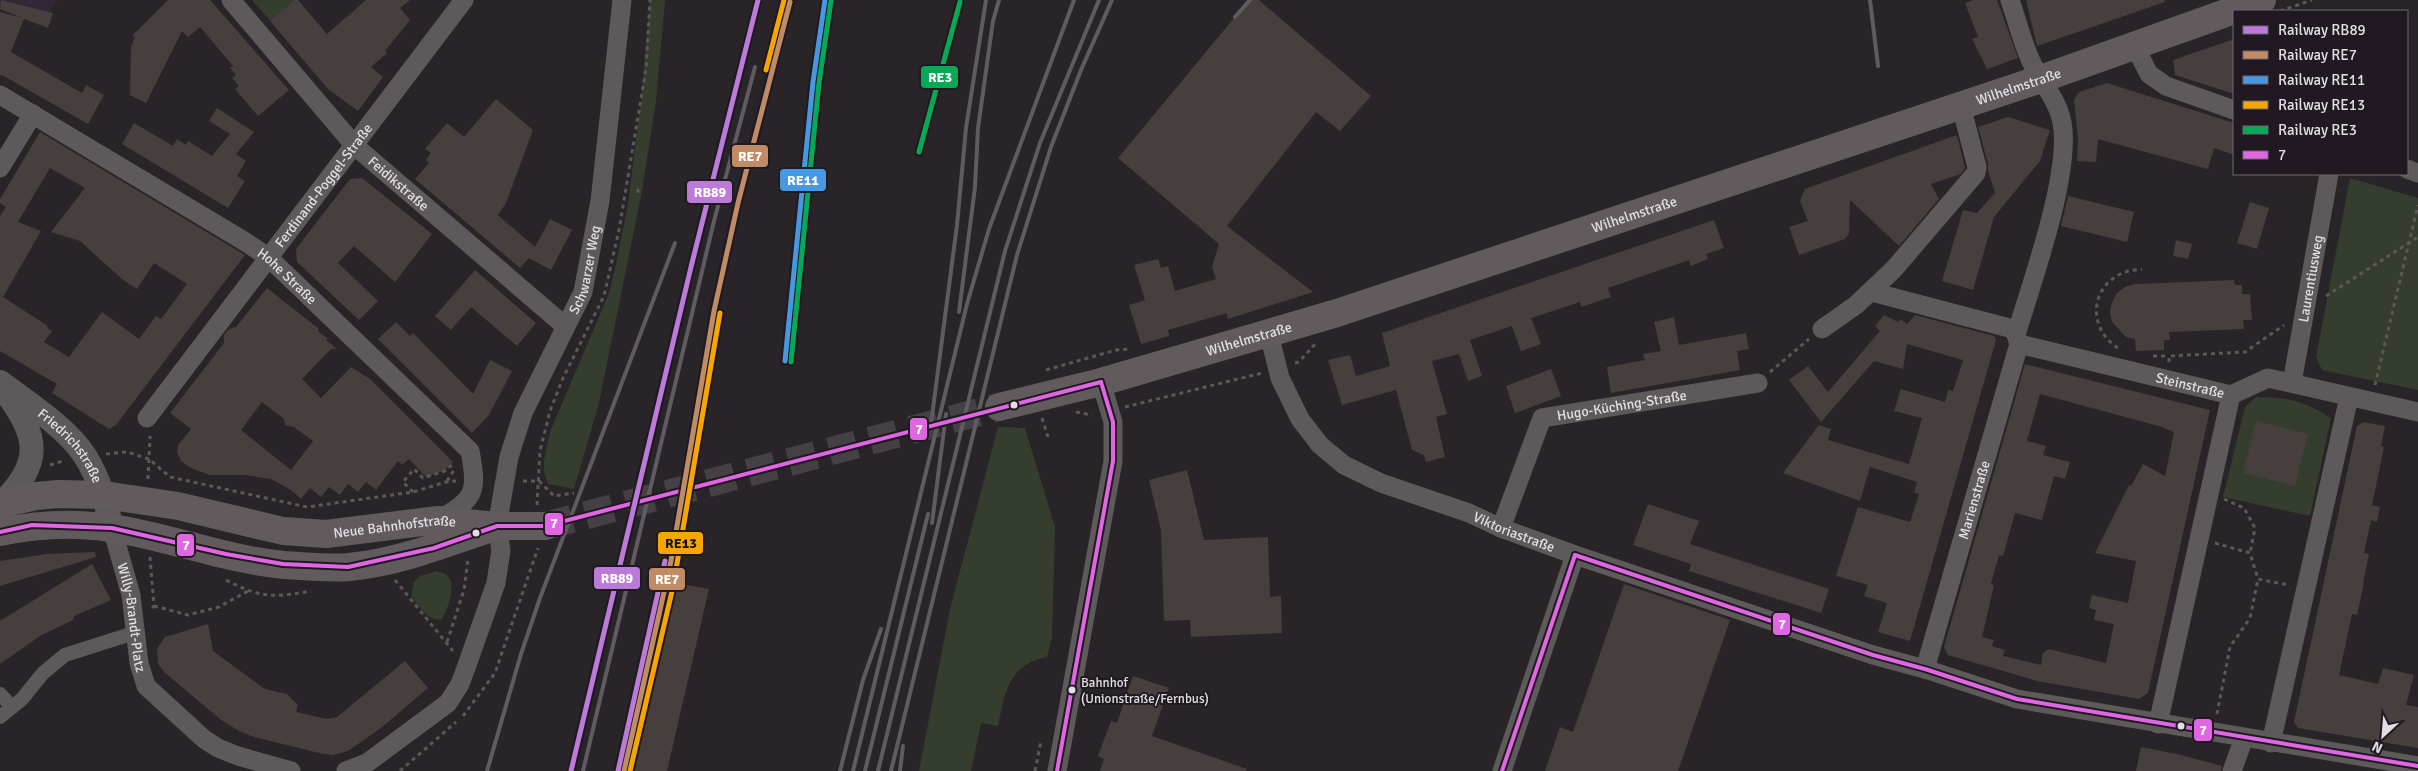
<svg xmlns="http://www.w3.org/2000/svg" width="2418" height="771" font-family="Signika,sans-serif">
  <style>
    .education { fill: #322734 }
    .green { fill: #353d2e }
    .building { fill: #463f3d; fill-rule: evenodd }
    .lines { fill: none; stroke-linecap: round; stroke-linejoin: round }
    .secondary-tunnel { stroke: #444044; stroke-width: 28; stroke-dasharray: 28 14; stroke-linecap: butt }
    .path { stroke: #5c585a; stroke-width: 3; stroke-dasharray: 4 4; stroke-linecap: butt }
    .pedestrian { stroke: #5e5a5b; stroke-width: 14 }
    .minor { stroke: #5e5a5b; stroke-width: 19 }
    .tertiary { stroke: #5e5a5b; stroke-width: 24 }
    .secondary { stroke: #615b5e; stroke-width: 28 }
    .rail { stroke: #5f5b5e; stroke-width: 4 }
    .bus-1-casing { stroke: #201921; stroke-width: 8 }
    .bus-1 { stroke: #e166e3; stroke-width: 4 }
    .rail-1-casing { stroke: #201921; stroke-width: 9 }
    .rail-2-casing { stroke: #201921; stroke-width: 9 }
    .rail-3-casing { stroke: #201921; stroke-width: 9 }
    .rail-4-casing { stroke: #201921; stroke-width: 9 }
    .rail-5-casing { stroke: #201921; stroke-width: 9 }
    .rail-1 { stroke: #bd7bd9; stroke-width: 5 }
    .rail-2 { stroke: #c18c65; stroke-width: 5 }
    .rail-3 { stroke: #4699e1; stroke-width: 5 }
    .rail-4 { stroke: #f7a600; stroke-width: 5 }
    .rail-5 { stroke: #06aa56; stroke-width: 5 }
    .bus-dot { fill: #e3dee4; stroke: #201921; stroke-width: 2 }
    .labels { text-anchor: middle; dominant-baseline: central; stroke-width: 4; stroke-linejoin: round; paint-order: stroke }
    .bus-label { font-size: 13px; fill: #e3dee4; stroke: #201921; text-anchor: start }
    .street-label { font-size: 14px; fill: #e3dee4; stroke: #201921 }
    .line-badge { stroke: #201921; stroke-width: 2 }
    .badge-label { font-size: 14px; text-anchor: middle; font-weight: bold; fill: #fff }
    .pale-badge-label { font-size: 14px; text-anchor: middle; font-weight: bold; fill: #111 }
  </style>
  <rect width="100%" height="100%" fill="#282428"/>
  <!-- education -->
  <polygon class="education" points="0,0 57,0 49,12"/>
  <!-- green -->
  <g class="green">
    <polygon points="252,0 294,0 270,21"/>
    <polygon points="650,0 665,0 656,101 642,191 599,403 574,489 548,484 544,472 544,460 550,432 609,293 616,264 628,204 641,101"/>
    <polygon points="2350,178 2418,198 2418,390 2322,370 2316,357"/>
    <path d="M2256,397C2289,398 2303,400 2331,418L2310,516L2223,497L2245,407Z"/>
    <path d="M998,427L1025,428L1055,527L1052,637L1047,657C1008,665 1005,692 998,726L981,723L971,771H919L950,609Z"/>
    <path d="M437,571C442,573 447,573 450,579C455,588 447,613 441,620C427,621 419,605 411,596L414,582L420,576Z"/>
  </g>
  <!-- building -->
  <g class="building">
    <polygon points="1,0 53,13 48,28 24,19 11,52 82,93 86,85 104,95 88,124 2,75 0,76 0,12 22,18 0,9"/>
    <polygon points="168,0 210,0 289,90 258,116 235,89 239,86 232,78 236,75 230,68 233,66 200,27 188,37 182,31 146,103 130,95 131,47 135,37 132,36"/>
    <polygon points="294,0 298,0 327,34 366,0 410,0 400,8 410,20 385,51 387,53 371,67 383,77 358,111 328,89 270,21"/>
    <polygon points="1249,0 1259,0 1371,96 1340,131 1316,112 1227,226 1313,292 1228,319 1227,313 1168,330 1169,336 1141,344 1129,305 1145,300 1134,265 1158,259 1161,268 1168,266 1175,291 1216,279 1212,267 1219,244 1118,158"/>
    <polygon points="1973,0 1997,0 2018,58 1987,69 1972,39 1978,37 1965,3"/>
    <polygon points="2026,0 2164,0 2165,2 2037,46"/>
    <polygon points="2234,39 2234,94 2175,75 2173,60"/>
    <polygon points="2107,83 2234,123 2234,155 2214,148 2208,169 2098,139 2096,162 2077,161 2078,139 2074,100 2079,92"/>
    <polygon points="496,99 533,130 506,203 498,215 535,247 550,219 572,230 551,270 529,258 520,268 415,179 429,163 426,160 431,153 425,149 447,123 464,137"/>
    <polygon points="217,108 254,132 236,154 246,161 237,176 245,181 228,208 122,144 134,123 173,146 177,139 186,145 188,141 212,156 230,134 209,121"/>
    <polygon points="2008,117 2050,130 2040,161 1994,217 1973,290 1942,281 1963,210 1977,213 1995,193 1988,171 1988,164 1978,127"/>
    <path d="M40,132L245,255L116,425L109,429L52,393L57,384L0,351V216L6,207L0,203V199ZM50,168L85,188L51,232L80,241L123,280L137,289L154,263L187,284L161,319L156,316L139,339L102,312L69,357L44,342L52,331L47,328L48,326L3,297L41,231L18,222Z"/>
    <polygon points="1957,135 1965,168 1961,174 1931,184 1939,199 1899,246 1850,200 1849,234 1845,239 1799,255 1789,227 1808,221 1800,201 1805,189"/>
    <polygon points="362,178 432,234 395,282 354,246 338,263 378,301 359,320 297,262 296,249 350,179"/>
    <polygon points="2068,196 2134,212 2127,242 2061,226"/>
    <polygon points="2250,202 2269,208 2257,249 2237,243"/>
    <polygon points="1714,220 1724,248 1706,254 1708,259 1691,266 1689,260 1608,288 1611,297 1581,307 1580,302 1531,318 1541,344 1521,351 1512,326 1470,340 1482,376 1468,381 1459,354 1432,361 1447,414 1436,417 1445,457 1426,462 1424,455 1412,450 1396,390 1342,405 1328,360 1350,355 1356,376 1390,366 1382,333"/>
    <polygon points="2176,240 2192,244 2188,259 2173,256"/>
    <polygon points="475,270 536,323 517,346 471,307 451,330 435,316"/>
    <polygon points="2234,280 2235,285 2242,285 2242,294 2250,294 2252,320 2243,320 2244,329 2169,332 2170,340 2164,340 2164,350 2136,351 2135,339 2126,337 2112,322 2110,312 2112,302 2117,293 2125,287 2135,284"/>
    <path d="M267,288L319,329L318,331L328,339L326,340L337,349H331L302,379L321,398L351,367L370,379L453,462L445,470L426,477L409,459L402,465L398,461L376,490L366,482L358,492L348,484L340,495L329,487L321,497L310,488L301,499L291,490L271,479L244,475H210L191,468L181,461L177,452L178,445L191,429L170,413L224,343V335L229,329L236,327ZM262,402L284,419L285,425L294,427L313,441L291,470L241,430Z"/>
    <polygon points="1884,315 1898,322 1901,319 1907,324 1915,315 1994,336 1996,340 1910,641 1878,632 1887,603 1864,596 1868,585 1836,576 1858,507 1910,522 1919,494 1914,493 1917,482 1870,467 1860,501 1783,473 1819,425 1831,429 1828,440 1909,464 1922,418 1894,411 1901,389 1945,402 1948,390 1953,391 1963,360 1907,344 1903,369 1874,361 1821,422 1789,380 1808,366 1828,392 1880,331 1875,326"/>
    <polygon points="1674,317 1679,345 1746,333 1749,349 1737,351 1740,370 1611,393 1607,367 1645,360 1643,354 1661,351 1654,322"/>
    <polygon points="396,322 410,336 413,333 473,394 490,360 512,371 489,415 472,433 378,339"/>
    <path d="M2025,364L2210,410L2148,693L2139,699L2037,681L1948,655L1944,647ZM2040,394L2162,427L2174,432L2165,476L2143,464L2131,486L2129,485L2095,553L2136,561L2128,603L2092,595L2089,608L2096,610L2094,620L2114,624L2106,663L2049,649L2043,653L2041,665L2003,656L2005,650L1992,646L1994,640L1982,637L1994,585L1991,584L1999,555L2003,556L2015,513L2042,520L2054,476L2065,479L2070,462L2043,455L2046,446L2027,441Z"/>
    <polygon points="1551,369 1561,396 1515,413 1506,386"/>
    <polygon points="2256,421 2308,434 2295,486 2243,473"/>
    <polygon points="2364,422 2385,426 2381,446 2384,447 2372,505 2380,507 2377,522 2371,520 2364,553 2369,554 2363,583 2364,583 2357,615 2352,614 2339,675 2378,684 2383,668 2414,675 2406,705 2418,707 2418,748 2298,728 2294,722 2357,426"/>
    <polygon points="1187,470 1204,540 1268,537 1270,597 1281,596 1282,633 1191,637 1190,620 1164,621 1161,530 1149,480"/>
    <polygon points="1648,504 1699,521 1690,544 1829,589 1821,613 1689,571 1691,564 1633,545"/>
    <polygon points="95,552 96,557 0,586 0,561 47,554"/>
    <polygon points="92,564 111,600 74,616 73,620 40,636 0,664 0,621"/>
    <polygon points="676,583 709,589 667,771 632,771"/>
    <polygon points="1624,584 1730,620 1678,771 1545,771 1560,727 1573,732"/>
    <polygon points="208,624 213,651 265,689 287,694 298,705 296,712 327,719 337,717 405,661 428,688 381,728 348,751 333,755 323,754 254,737 239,731 221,720 164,672 158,664 157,649 165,637"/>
    <polygon points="1133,676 1169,688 1152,736 1247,769 1246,771 1100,771 1104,759 1098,756 1111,721 1117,723"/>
    <polygon points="2141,747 2177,754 2222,766 2221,771 2136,771"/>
  </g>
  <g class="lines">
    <!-- secondary-tunnel -->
    <polyline class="secondary-tunnel" points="545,526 999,407"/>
    <!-- path -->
    <g class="path">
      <polyline points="2280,11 2312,0"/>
      <polyline points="637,189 640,195"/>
      <polyline points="2326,296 2418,237"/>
      <path d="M2118,348C2088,329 2089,287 2123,273C2129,270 2136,270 2142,269"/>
      <polyline points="2153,356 2169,356"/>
      <polyline points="2169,362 2169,356 2245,352 2284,325"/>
      <polyline points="1295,363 1299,362 1315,344"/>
      <polyline points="1046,370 1116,350 1130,349"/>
      <polyline points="1770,372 1809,339"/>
      <polyline points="2375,385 2418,205"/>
      <polyline points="1125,407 1262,373"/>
      <polyline points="1076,412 1092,415"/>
      <polyline points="1042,418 1049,440"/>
      <polyline points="106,454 127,452 149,459 170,477 307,507 413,492 446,482 456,481"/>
      <polyline points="50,465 63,461"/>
      <polyline points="148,479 150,436"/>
      <polyline points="447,481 454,470"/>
      <polyline points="523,481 539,481 554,496 574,493"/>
      <polyline points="413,492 403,482 414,469 423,478 445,471 454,463"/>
      <polyline points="2224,499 2244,508 2255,528 2250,553"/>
      <polyline points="537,505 540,451 550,411 563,378 604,296 619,230 646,69 650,0"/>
      <polyline points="2215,543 2250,553 2258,579 2288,585"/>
      <polyline points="150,557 154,606 151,610"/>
      <path d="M226,580C260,598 274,598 311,591"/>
      <polyline points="395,580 453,651"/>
      <polyline points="154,606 188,615 219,607 248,591"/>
      <polyline points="447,642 464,590 468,559"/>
      <polyline points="2217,714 2230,647 2250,618 2258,579"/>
      <polyline points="463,716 495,673 538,548"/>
      <polyline points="400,771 456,722"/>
      <polyline points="1035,771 1041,741"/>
    </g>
    <!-- pedestrian -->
    <g class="pedestrian">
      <polyline points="0,694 12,707"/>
      <polyline points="0,717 22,699 43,673 65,655 137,632"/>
    </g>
    <!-- minor -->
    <g class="minor">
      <path id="s1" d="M231,0L355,146L565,326"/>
      <polyline points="2134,45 2149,74 2166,86 2234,110"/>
      <path id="s2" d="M0,95L244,241L268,257L470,451C478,493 475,499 438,520"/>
      <polyline points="0,168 33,114"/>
      <polyline points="2407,169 2418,173"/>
      <polyline points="1872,292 2017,330"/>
      <polyline points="1822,329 1856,305 1894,269 1976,173 1977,167 1961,106"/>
      <path id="s3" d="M1269,334L1280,378L1300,419L1320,445L1344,465L1381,483L1469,513L1501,528L1575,555L1873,655L1925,669L2017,699L2418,766"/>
      <path id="s4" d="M2019,344L2231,395L2268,378L2418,412"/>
      <path id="s5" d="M2292,383L2329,174"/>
      <path id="s6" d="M147,418L464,0"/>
      <path id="s7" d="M112,528L131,595L139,663L146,686L204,739L218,748L238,756L291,771"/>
      <path id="s8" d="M1501,528L1542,418L1758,383"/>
      <path id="s9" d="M1925,669L2019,344L2016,335C2031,284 2074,167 2061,118C2056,97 2040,81 2031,61C2022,42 2017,20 2010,0"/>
      <polyline points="2158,724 2231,395"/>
      <polyline points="2271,743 2349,397"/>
      <path id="s10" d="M346,771L367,763L448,703L460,684L466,668L496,583L501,550L497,526L509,457L523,413L583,292L600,201L622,0"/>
      <polyline points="1057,771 1113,461 1113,422 1101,382"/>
      <polyline points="1502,771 1575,555"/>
      <polyline points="2232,771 2244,738"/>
    </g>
    <!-- tertiary -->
    <g class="tertiary">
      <path id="s11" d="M0,382C27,402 67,428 85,456C99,478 106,503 112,528"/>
      <path d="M1,504C42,464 40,437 6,393"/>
    </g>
    <!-- secondary -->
    <g class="secondary">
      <path id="s12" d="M999,407L1101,382L1337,313L2041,79L2262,0"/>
      <path id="s13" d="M0,504L36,496L58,494L104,495L178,506L283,531L326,534L438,520L497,526H545"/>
      <path d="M0,532C42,523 86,522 128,531C180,541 231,560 284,565C305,566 329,569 349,567C395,563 445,544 488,529"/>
    </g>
    <!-- rail -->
    <g class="rail">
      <polyline points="1870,0 1878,66"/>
      <polyline points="1235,17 1250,0"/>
      <polyline points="959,312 975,187 978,128 993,21 999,0"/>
      <polyline points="931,424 957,225 966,128 986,0"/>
      <polyline points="932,523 946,414"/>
      <polyline points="487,771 521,654 540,598 675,243"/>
      <polyline points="583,771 714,221 755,67"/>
      <polyline points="840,771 863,680 881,629"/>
      <polyline points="853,771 967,304 989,229 1074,0"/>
      <polyline points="865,771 928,514"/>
      <polyline points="878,771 1005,251 1040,143 1099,0"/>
      <polyline points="891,771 1017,255 1051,147 1081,70 1112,0"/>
      <polyline points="900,771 903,746"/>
    </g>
    <!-- bus-1 casing -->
    <g class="bus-1-casing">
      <g id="bus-1">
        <polyline points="0,532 32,525 112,528 226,554 283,564 348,567 434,548 497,526 545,526 1101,382"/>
        <polyline points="1575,555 1873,655 1925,669 2017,699 2418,766"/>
        <polyline points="1057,771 1113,461 1113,422 1101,382"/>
        <polyline points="1502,771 1575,555"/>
      </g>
    </g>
    <!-- bus-1 -->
    <use href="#bus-1" class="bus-1"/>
    <!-- rail-1 casing -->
    <g class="rail-1-casing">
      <g id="rail-1">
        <polyline points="571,771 691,267 758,0"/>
        <polyline points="618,771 665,561"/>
      </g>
    </g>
    <!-- rail-2 casing -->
    <g class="rail-2-casing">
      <polyline id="rail-2" points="624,771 671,561 714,311 738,203 790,2"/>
    </g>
    <!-- rail-3 casing -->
    <g class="rail-3-casing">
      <polyline id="rail-3" points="785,361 813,82 825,0"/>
    </g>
    <!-- rail-4 casing -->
    <g class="rail-4-casing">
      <g id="rail-4">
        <polyline points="766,70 784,0"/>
        <polyline points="630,771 673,587 720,313"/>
      </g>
    </g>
    <!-- rail-5 casing -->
    <g class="rail-5-casing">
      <g id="rail-5">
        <polyline points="919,152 960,2"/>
        <polyline points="791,362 819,83 831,1"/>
      </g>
    </g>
    <!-- rail-1 -->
    <use href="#rail-1" class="rail-1"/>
    <!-- rail-2 -->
    <use href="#rail-2" class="rail-2"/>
    <!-- rail-3 -->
    <use href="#rail-3" class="rail-3"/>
    <!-- rail-4 -->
    <use href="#rail-4" class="rail-4"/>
    <!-- rail-5 -->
    <use href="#rail-5" class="rail-5"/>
  </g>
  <!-- markers -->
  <g class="bus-dot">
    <circle cx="1014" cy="405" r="4.5"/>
    <circle cx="476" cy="533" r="4.5"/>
    <circle cx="1072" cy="690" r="4.5"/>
    <circle cx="2181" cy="726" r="4.5"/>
  </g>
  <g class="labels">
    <!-- bus labels -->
    <g class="bus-label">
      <text x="1081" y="683">Bahnhof<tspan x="1081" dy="16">(Unionstraße/Fernbus)</tspan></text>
    </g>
    <!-- street labels -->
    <g class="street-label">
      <text stroke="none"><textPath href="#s12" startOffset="1069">Wilhelmstraße</textPath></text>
      <text stroke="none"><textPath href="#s1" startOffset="249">Feidikstraße</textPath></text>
      <text stroke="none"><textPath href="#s6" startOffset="292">Ferdinand-Poggel-Straße</textPath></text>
      <text stroke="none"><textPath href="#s12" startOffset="664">Wilhelmstraße</textPath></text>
      <text stroke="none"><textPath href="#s10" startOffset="584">Schwarzer Weg</textPath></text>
      <text stroke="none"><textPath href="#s2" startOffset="340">Hohe Straße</textPath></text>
      <text stroke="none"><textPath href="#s5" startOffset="106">Laurentiusweg</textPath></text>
      <text stroke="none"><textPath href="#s12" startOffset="259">Wilhelmstraße</textPath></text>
      <text stroke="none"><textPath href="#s4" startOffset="176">Steinstraße</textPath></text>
      <text stroke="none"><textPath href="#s8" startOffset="198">Hugo-Küching-Straße</textPath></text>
      <text stroke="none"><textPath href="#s11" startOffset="96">Friedrichstraße</textPath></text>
      <text stroke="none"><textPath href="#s9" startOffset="176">Marienstraße</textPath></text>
      <text stroke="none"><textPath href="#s13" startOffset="400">Neue Bahnhofstraße</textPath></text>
      <text stroke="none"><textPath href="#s3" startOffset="338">Viktoriastraße</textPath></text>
      <text stroke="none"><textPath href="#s7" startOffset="92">Willy-Brandt-Platz</textPath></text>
    </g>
  </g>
  <g class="line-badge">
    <rect x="920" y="65" width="39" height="24" rx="5" fill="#06aa56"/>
    <rect x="731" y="144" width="38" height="24" rx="5" fill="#c18c65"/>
    <rect x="779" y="168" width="48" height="24" rx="5" fill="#4699e1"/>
    <rect x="686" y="180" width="47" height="24" rx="5" fill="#bd7bd9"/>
    <rect x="909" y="417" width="19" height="24" rx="5" fill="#e166e3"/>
    <rect x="544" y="512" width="20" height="24" rx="5" fill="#e166e3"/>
    <rect x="657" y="531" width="47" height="24" rx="5" fill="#f7a600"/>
    <rect x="176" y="533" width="19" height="24" rx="5" fill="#e166e3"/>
    <rect x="593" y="566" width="48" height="24" rx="5" fill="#bd7bd9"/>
    <rect x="648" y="567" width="38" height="24" rx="5" fill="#c18c65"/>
    <rect x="1772" y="612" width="19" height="24" rx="5" fill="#e166e3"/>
    <rect x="2193" y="718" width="20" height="24" rx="5" fill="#e166e3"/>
  </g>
  <g class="badge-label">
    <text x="940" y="82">RE3</text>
    <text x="750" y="161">RE7</text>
    <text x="803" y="185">RE11</text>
    <text x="710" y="197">RB89</text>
    <text x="919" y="434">7</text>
    <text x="554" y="528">7</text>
    <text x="186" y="550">7</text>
    <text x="617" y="583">RB89</text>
    <text x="667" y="584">RE7</text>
    <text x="1782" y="629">7</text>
    <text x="2203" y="735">7</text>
  </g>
  <g class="pale-badge-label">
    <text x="681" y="548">RE13</text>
  </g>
  <!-- legend -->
  <rect x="2233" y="10" width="175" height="165" fill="#201921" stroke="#6e686f"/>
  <rect x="2243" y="26" width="25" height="8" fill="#bd7bd9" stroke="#6e686f"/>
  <text x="2278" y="35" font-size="15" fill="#e3dee4">Railway RB89</text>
  <rect x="2243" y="51" width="25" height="8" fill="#c18c65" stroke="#6e686f"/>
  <text x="2278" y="60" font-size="15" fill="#e3dee4">Railway RE7</text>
  <rect x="2243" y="76" width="25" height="8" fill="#4699e1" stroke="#6e686f"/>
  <text x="2278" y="85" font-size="15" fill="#e3dee4">Railway RE11</text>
  <rect x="2243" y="101" width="25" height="8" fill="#f7a600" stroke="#6e686f"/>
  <text x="2278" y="110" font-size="15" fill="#e3dee4">Railway RE13</text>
  <rect x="2243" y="126" width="25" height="8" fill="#06aa56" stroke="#6e686f"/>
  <text x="2278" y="135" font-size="15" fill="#e3dee4">Railway RE3</text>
  <rect x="2243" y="151" width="25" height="8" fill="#e166e3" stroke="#6e686f"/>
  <text x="2278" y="160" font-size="15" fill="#e3dee4">7</text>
  <!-- north arrow -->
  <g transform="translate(2383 736) rotate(206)" stroke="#201921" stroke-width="4" paint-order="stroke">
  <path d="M0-4L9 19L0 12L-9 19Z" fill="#e3dee4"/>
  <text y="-8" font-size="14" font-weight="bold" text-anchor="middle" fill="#e3dee4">N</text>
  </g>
</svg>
